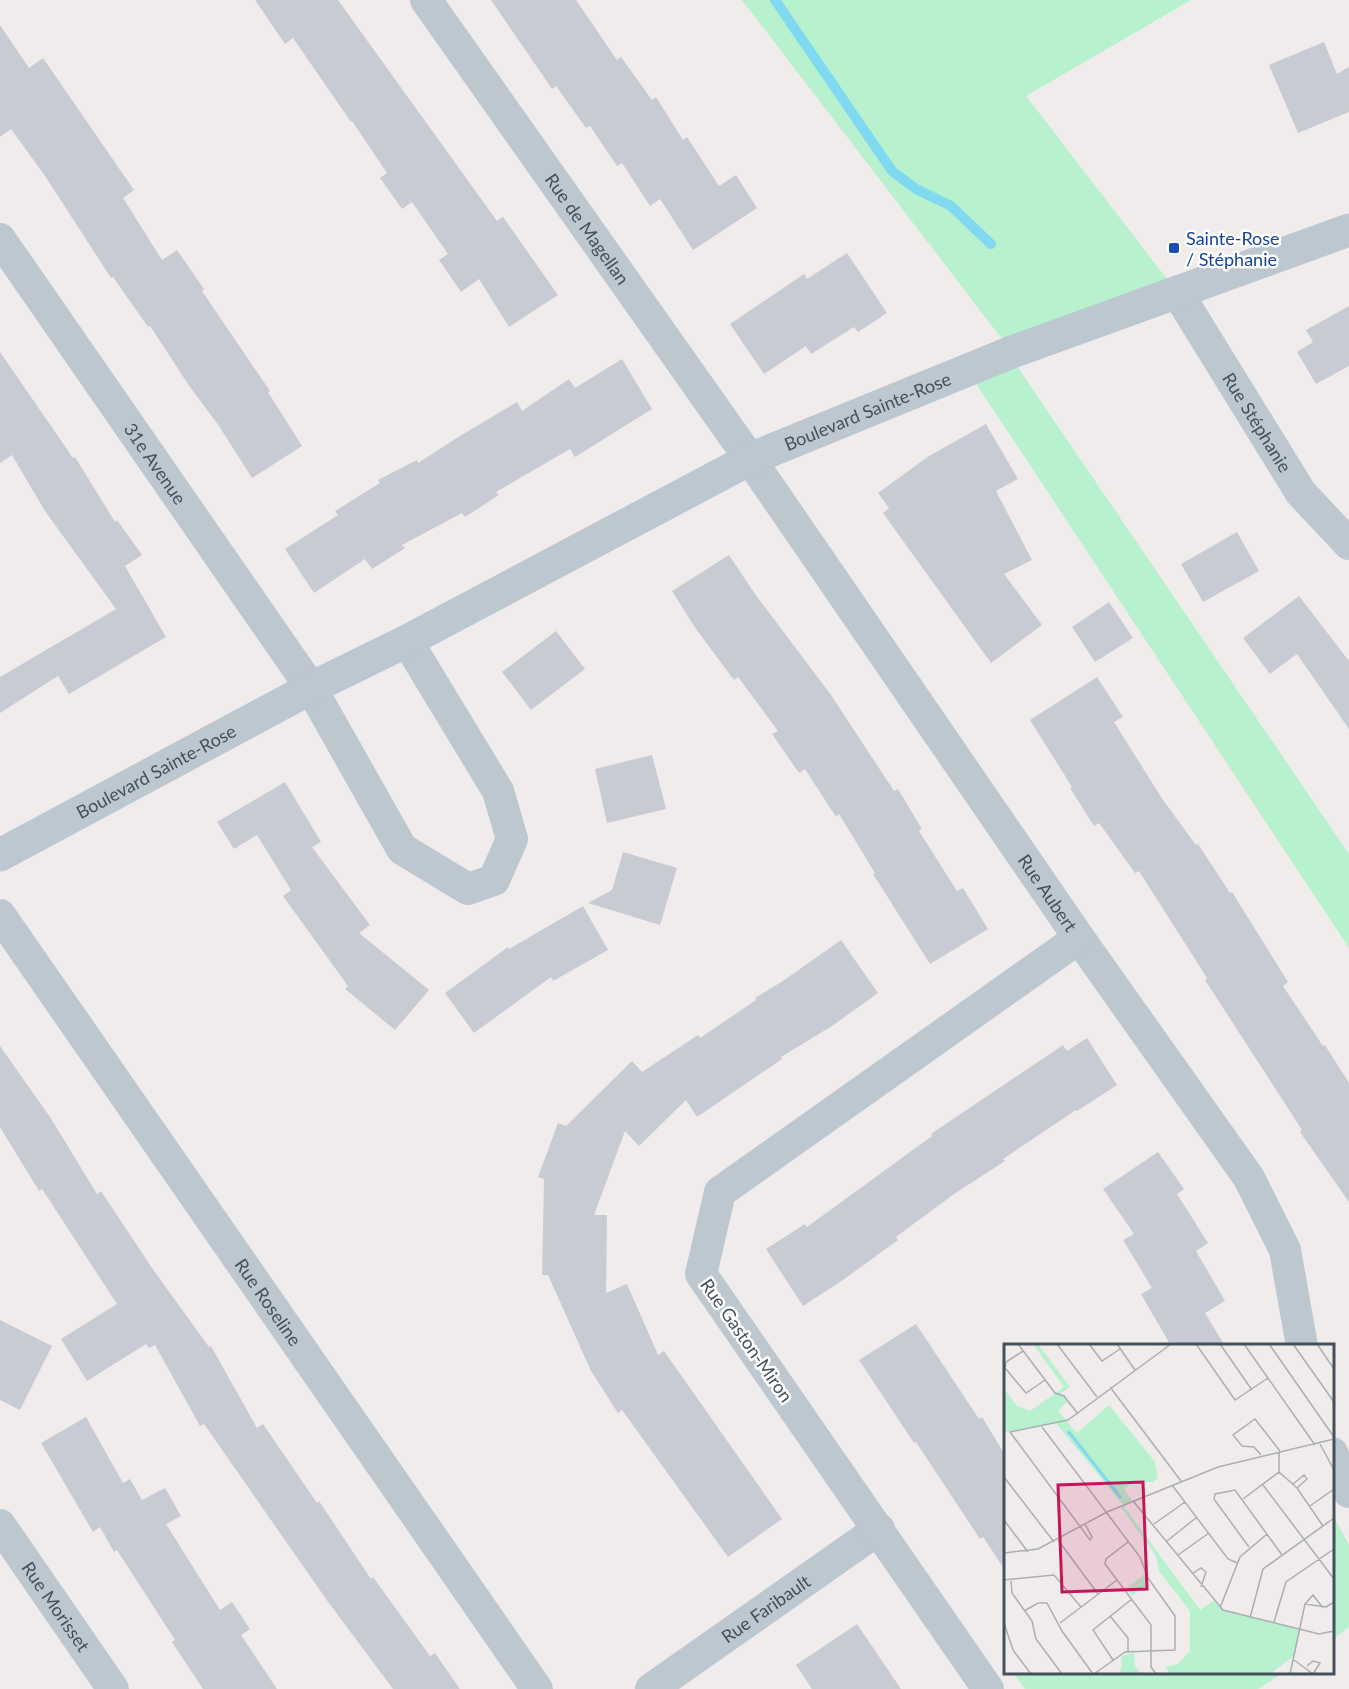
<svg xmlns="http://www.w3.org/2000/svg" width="1349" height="1689" font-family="Lato,sans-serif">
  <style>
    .green { fill: #b7f1ce }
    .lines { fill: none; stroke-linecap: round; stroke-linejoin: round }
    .stream { stroke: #81d9f1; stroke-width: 10 }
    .building { fill: #c8cbd3 }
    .minor { stroke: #bcc7d0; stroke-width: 32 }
    .tertiary { stroke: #bcc7d0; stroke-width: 33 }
    .transit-dot { fill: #1a4fb4; stroke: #fff; stroke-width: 2 }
    .labels { text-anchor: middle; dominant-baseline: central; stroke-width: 5; stroke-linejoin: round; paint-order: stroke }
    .street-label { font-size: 18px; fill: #44505b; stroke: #fff }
    .transit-label { font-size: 18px; fill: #164399; stroke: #fff; text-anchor: start }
    .inset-river { fill: none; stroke: #81d9f1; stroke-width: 3 }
    .inset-road { fill: none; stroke: #abaeb2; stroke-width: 1.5 }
    .view { fill: #c2185b; fill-opacity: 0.15; stroke: #c2185b; stroke-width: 3 }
    .inset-edge { fill: none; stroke: #44505b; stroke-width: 3 }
  </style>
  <rect width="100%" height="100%" fill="#f0ecec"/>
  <!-- green -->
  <g class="green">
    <polygon points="742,0 1191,0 1026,96 1177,292 1012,352"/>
    <polygon points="1010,356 1349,854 1349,948 969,373"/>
    <polygon points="1333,1515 1349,1545 1349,1627 1333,1639"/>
    <polygon points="1013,1673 1283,1673 1258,1689 1025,1689"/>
  </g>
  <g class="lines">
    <!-- stream -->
    <polyline class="stream" points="775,0 892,171 916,189 951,206 991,244"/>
  </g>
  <!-- building -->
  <g class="building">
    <polygon points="255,0 338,0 497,221 503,217 558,295 509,327 479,279 461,292 439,260 448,254 412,202 402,209 380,178 387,173 352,121 351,122 293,38 285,44"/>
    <polygon points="491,0 576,0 617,60 621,57 652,100 656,97 683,140 687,137 719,186 736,175 757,208 693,250 660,199 650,206 622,163 617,166 590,126 586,128 556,86 552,89"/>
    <polygon points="0,25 29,68 43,58 134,190 123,198 162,260 177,250 204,289 202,291 270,391 268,392 302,446 252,478 219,426 190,387 150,326 148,327 113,277 111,278 45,176 11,129 0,137"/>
    <polygon points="1324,42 1337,74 1349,67 1349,112 1298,133 1269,65"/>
    <polygon points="847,253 887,313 858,332 854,327 811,354 806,346 764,374 730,324 804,274 807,279"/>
    <polygon points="1349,306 1349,366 1316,384 1297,352 1313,342 1306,330"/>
    <polygon points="0,352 73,458 75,457 115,522 117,520 142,555 125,566 166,637 69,694 58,676 0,713 0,677 116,609 45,511 12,455 0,463"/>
    <polygon points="622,359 652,409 575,457 570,449 496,492 499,495 465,517 462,513 402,545 405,548 372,569 365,559 314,593 285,549 338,515 335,511 380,483 378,480 417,460 418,463 460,436 517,402 522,411 569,379 575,388"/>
    <polygon points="986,424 1018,479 996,491 1032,560 1004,574 1042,625 991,663 883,513 889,508 878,493 929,456"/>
    <polygon points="1237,532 1259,571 1203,602 1181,564"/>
    <polygon points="729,555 755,594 831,695 894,791 898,789 922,829 919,831 957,891 963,888 988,929 930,964 873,874 875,873 839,814 836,817 805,769 799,773 772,734 778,731 738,677 734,680 696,629 672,591"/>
    <polygon points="1299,596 1349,661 1349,729 1297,654 1270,674 1243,638"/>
    <polygon points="1109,602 1133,638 1095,662 1072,627"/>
    <polygon points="556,631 585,669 531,710 502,672"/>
    <polygon points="1097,677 1123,717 1114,722 1163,800 1196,845 1198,844 1230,893 1232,892 1288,982 1283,986 1323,1046 1325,1045 1349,1083 1349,1202 1300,1132 1302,1130 1205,980 1207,978 1139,871 1135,873 1099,823 1094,826 1070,788 1072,787 1030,720"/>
    <polygon points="652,755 666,809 607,823 595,769"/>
    <polygon points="285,782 321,842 312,847 370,925 359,933 429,990 395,1030 345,989 348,986 283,896 291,890 257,835 234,849 217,822"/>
    <polygon points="623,852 677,868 660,925 588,903 612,890"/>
    <polygon points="583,906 608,950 553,981 551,977 474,1033 445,993 508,947 509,949"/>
    <polygon points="841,940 878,993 832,1026 781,1057 782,1059 697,1117 686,1100 639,1146 625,1131 594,1215 607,1215 606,1293 627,1284 658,1355 664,1351 782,1519 728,1557 622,1410 618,1413 591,1371 548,1275 542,1275 544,1179 538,1177 558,1123 566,1126 632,1061 642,1072 698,1035 700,1038 756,1000 755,998 783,981"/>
    <polygon points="1087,1038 1117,1085 1077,1111 1076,1110 1003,1159 1005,1161 954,1194 896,1237 898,1240 843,1280 803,1306 766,1249 805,1224 807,1227 932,1136 931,1134 1063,1045 1067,1051"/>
    <polygon points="0,1046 50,1117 97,1194 101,1191 152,1268 209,1347 211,1346 257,1428 263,1424 317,1503 319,1501 371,1579 373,1577 430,1656 435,1653 460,1689 393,1689 326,1599 204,1424 200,1426 155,1345 149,1348 146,1344 87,1381 61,1339 117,1304 42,1189 39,1191 0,1127"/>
    <polygon points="1158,1152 1184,1189 1177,1194 1208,1243 1196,1251 1225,1301 1205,1313 1225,1346 1171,1346 1141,1294 1152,1288 1123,1240 1134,1234 1103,1189"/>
    <polygon points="0,1320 52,1346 20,1410 0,1400"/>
    <polygon points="916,1324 979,1419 982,1417 1005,1455 1005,1570 983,1537 980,1539 916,1442 914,1443 859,1360"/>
    <polygon points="86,1417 123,1483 130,1479 142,1500 165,1488 181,1516 166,1524 220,1610 232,1602 250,1629 241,1635 277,1689 203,1689 172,1642 175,1640 117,1550 114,1552 100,1527 93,1532 41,1443"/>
    <polygon points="857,1624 901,1689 812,1689 796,1665"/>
  </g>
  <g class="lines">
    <!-- minor -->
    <g class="minor">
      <path id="s1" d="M426,0L750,459L1079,938L1249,1178L1285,1250L1302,1346"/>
      <path id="s2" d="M0,239L311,688L402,849L468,889L494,880L512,839L498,791L407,641"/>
      <path id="s3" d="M1177,292L1301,493L1349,544"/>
      <path id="s4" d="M0,915L537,1689"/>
      <polyline points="1332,1453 1349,1492"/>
      <path id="s5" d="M0,1525L113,1689"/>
      <path id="s6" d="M651,1689L879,1529"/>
      <polyline points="988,1689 701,1274 720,1192 1079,938"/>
    </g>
    <!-- tertiary -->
    <path class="tertiary" id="s7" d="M0,855L311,688L407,641L750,459L1012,352L1349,230"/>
  </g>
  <!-- markers -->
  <rect class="transit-dot" x="1168" y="242" width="12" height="12" rx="3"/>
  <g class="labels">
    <!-- street labels -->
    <g class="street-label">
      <text stroke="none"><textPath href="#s1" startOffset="280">Rue de Magellan</textPath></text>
      <text stroke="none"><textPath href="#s7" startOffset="975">Boulevard Sainte-Rose</textPath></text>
      <text stroke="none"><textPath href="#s3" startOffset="153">Rue Stéphanie</textPath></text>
      <text stroke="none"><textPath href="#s2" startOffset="273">31e Avenue</textPath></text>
      <text stroke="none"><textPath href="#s7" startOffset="177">Boulevard Sainte-Rose</textPath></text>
      <text stroke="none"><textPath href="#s1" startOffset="1088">Rue Aubert</textPath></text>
      <text stroke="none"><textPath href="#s4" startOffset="471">Rue Roseline</textPath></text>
      <text transform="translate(747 1340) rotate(55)">Rue Gaston-Miron</text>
      <text stroke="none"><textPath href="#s5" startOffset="99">Rue Morisset</textPath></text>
      <text stroke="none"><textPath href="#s6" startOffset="140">Rue Faribault</textPath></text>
    </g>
    <!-- transit labels -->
    <g class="transit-label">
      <text x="1186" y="238">Sainte-Rose<tspan x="1186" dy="21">/ Stéphanie</tspan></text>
    </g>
  </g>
  <!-- overview -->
  <g transform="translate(1004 1344)">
    <rect width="330" height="330" fill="#f0ecec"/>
    <path d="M29,0H34L66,43L56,50L64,57L54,67L73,89L105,61L151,118L154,134L149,138H130L120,144L129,157L119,161L196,266L209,257L219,266L295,285L291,311L266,330H166L161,323L174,320L186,307V267L155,227L152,212L116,162L119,161L52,79L0,88V45L13,62L26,67L60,43ZM140,231L145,239L128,252L122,244ZM130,309L131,322L137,330H114L118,323L117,312Z" fill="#b7f1ce"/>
    <path class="inset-river" d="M64,87L117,154"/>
    <path class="inset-road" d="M14,0L51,49L60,52L74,70M53,0L93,53M85,0L98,17L116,5M113,0L131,26M192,0L231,56L264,34M216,0L248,46M240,0L311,101M265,0L330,93M289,0L330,58M313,0L330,25M19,7L2,18L1,24L22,49L41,36M106,43L177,137M38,83L136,213L144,234L171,272V306L121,308L90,330M316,100L330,126M257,111L250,103L238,102L229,91L251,75L276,107M275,128L293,144L319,182M0,133L50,198M289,140L300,131L303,135L293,144M168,141L224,215L233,219M259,141L330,235M239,155L275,128V108M129,157L219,266L315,290L330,287M306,162L330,145M0,176L24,208M81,180L88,193L86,196L6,88L64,76L167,0M150,180L181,158M54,196L94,250M163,197L193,173M124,198L102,215L101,220L147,281V323L152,330M245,203L210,155L211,150L231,146L278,211M0,209L34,205L103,168L214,123L330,95M174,211L205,189M188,230L197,224L202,228L197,243M0,236L50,231L77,263M7,237L8,249L28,277L32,295L58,330M301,260L309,251L319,264M216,264L236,213L263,190M20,267L34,259H43L58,287L89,330M106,272L124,294V307M246,274L259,225L330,174M270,278L282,238L330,205M0,279L9,306L27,330M56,279L113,236M109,316L89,286L128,255M290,316L309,330M303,322L309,317L316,319L309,330M286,330L301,260L322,263L330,258"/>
    <path class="view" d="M139,138L143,245L58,248L54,141Z"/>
    <rect width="330" height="330" class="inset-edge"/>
  </g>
</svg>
